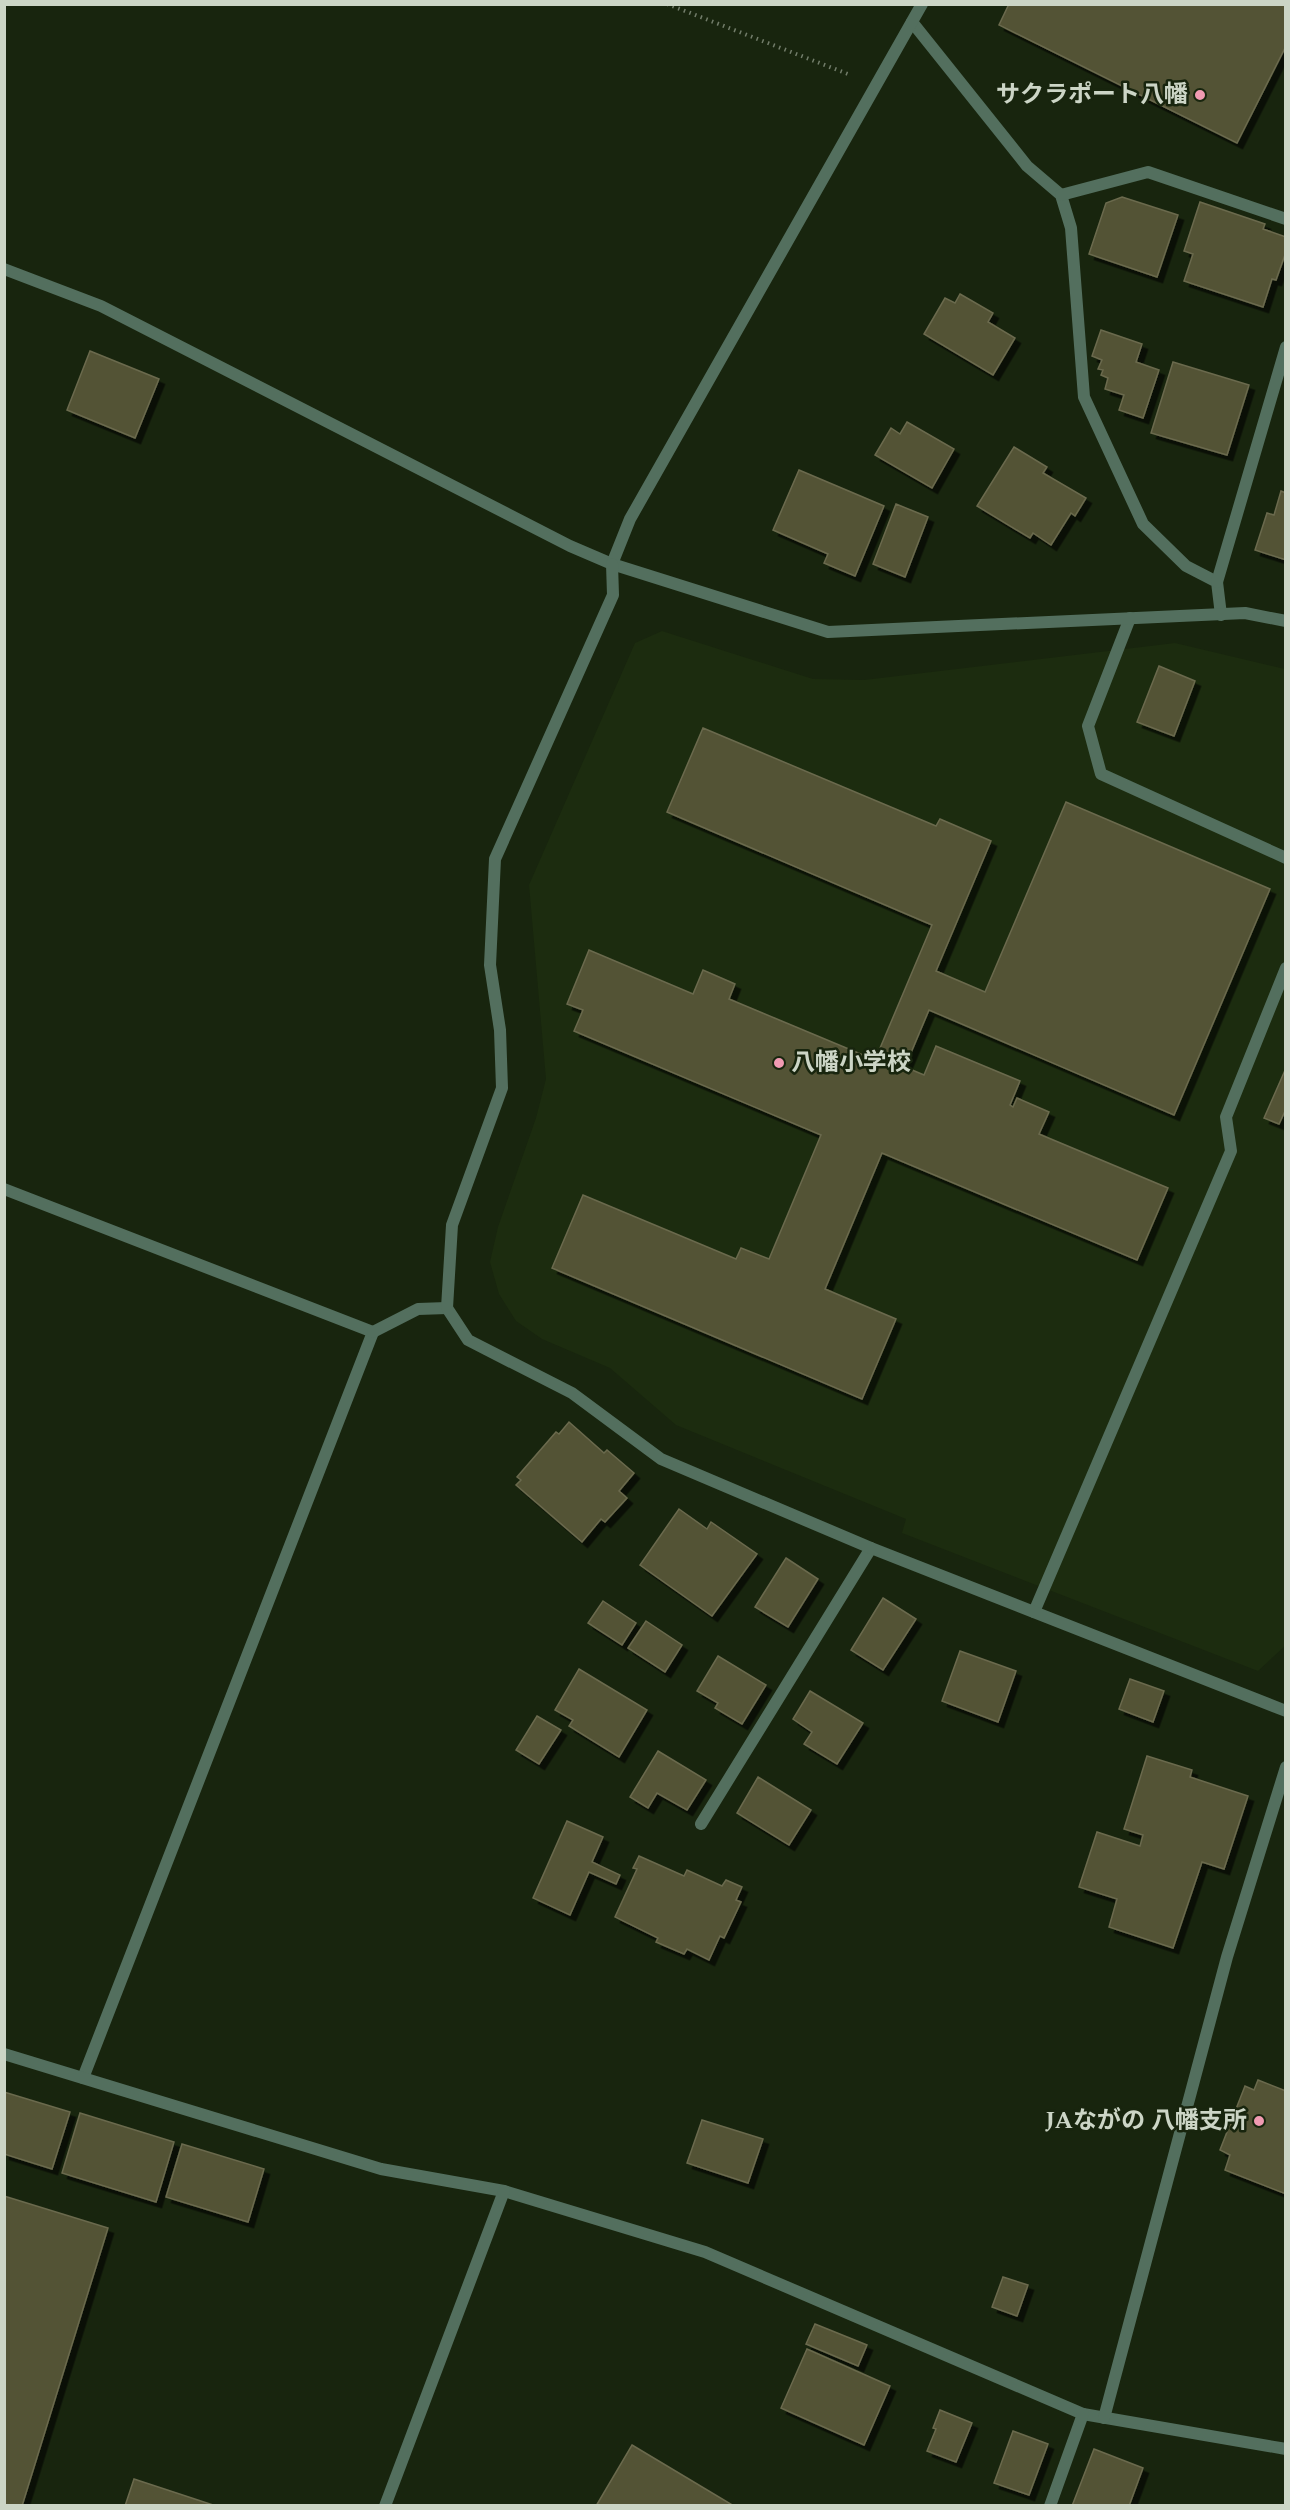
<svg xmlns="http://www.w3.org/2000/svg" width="1290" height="2510" font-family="Spectral,'Noto Sans JP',serif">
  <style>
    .built { fill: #1c2c0f }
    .building { fill: #535236; stroke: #6b6a4d; stroke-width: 1.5; filter: url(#shadow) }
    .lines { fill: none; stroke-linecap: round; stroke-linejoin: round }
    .path { stroke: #727d6a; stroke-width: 4; stroke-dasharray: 1.5 4.5; stroke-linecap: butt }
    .service { stroke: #536f5e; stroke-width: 12 }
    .minor { stroke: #536f5e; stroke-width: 12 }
    .tertiary { stroke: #536f5e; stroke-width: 12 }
    .poi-dot { fill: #f19ab2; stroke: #18250e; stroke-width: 2 }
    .labels { text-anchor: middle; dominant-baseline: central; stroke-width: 5; stroke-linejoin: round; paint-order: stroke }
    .poi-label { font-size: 24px; font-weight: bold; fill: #ccd5c6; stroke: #18250e; text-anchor: end }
  </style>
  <defs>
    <filter id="shadow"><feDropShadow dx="5.5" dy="5.5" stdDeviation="0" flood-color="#0009"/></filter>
  </defs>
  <rect width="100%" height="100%" fill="#18250e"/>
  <!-- built -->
  <polygon class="built" points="662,631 813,679 864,680 1175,643 1285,669 1286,1645 1258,1671 902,1533 906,1519 676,1425 610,1368 542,1339 516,1321 499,1294 490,1262 498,1227 536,1118 546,1079 529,885 635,643"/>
  <!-- building -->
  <g class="building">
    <polygon points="1009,4 1286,4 1286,46 1237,143 999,25"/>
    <polygon points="1122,197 1178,215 1157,277 1089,254 1106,203"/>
    <polygon points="1200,202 1265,224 1263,229 1286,237 1286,252 1276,280 1272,279 1263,307 1184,281 1193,254 1184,251"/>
    <polygon points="960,294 993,313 988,322 1015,338 993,375 924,334 945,298 955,303"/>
    <polygon points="1101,330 1142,344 1136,362 1159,370 1143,418 1119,410 1124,395 1105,389 1108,378 1101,375 1103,370 1098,369 1102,360 1092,356"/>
    <polygon points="90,351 159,379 135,438 67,410"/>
    <polygon points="1173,362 1249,385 1227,455 1151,433"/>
    <polygon points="907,422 954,449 932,488 875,455 891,428 900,434"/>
    <polygon points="1014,447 1047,467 1043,473 1086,498 1075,516 1071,513 1051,545 1033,533 1030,538 977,506"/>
    <polygon points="799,470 884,506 855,576 824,563 828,554 773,530"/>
    <polygon points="1281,491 1286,493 1286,560 1255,550 1267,513 1274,515"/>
    <polygon points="896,504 928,517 905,577 873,564"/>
    <polygon points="1159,666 1195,681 1174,736 1137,722"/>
    <polygon points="703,728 936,826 940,819 991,841 936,971 985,992 1066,802 1270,889 1174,1115 929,1010 905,1067 924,1075 936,1046 1020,1081 1010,1105 1013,1107 1017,1098 1049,1112 1039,1134 1168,1188 1137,1260 882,1153 825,1289 896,1319 862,1399 552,1268 583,1195 736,1259 741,1248 769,1259 821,1135 574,1031 583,1010 567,1004 589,950 693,994 703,970 735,984 729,999 875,1060 932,925 667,812"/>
    <polygon points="1286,1068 1286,1109 1279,1124 1264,1118"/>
    <polygon points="569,1422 604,1453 607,1450 634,1473 619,1491 627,1498 605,1522 601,1519 582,1542 516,1485 521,1480 517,1477 556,1432 559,1434"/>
    <polygon points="679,1509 707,1529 711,1522 757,1554 712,1616 640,1565"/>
    <polygon points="786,1558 818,1579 788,1627 755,1607"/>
    <polygon points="883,1598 916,1619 883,1670 851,1650"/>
    <polygon points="603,1601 636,1623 622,1645 588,1623"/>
    <polygon points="646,1621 682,1645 665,1672 628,1648"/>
    <polygon points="960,1651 1016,1671 998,1722 942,1701"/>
    <polygon points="718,1656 766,1685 742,1724 715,1708 718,1703 697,1691"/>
    <polygon points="579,1669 647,1710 619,1757 569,1726 573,1720 555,1710"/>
    <polygon points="1130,1679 1164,1691 1153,1722 1119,1709"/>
    <polygon points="810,1691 863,1723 837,1764 804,1744 812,1732 793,1719"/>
    <polygon points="537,1716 561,1730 539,1764 516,1750"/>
    <polygon points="658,1751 706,1780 687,1810 657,1793 648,1808 630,1797"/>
    <polygon points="1147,1756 1192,1770 1190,1777 1248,1796 1224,1869 1202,1862 1173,1948 1109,1927 1117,1899 1079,1887 1097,1832 1140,1846 1143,1835 1124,1829"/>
    <polygon points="758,1777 811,1810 789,1845 737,1813"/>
    <polygon points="567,1821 603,1837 592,1862 620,1875 616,1884 589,1872 570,1915 533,1898"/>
    <polygon points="639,1856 684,1876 687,1870 722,1886 726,1880 742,1887 736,1900 741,1902 724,1938 720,1936 709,1960 687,1949 684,1954 656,1942 658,1938 615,1917 637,1869 633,1868"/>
    <polygon points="1258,2080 1286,2091 1286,2194 1225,2170 1230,2155 1220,2150 1245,2086 1254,2090"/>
    <polygon points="4,2092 70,2112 52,2169 4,2154"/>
    <polygon points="80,2113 174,2142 156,2202 62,2173"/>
    <polygon points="702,2120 763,2139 748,2183 687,2163"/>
    <polygon points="182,2144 264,2169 248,2222 166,2197"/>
    <polygon points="4,2196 108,2228 22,2506 4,2506"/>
    <polygon points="1003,2277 1028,2285 1017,2316 992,2307"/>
    <polygon points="815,2324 867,2345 858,2366 806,2344"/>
    <polygon points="807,2349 890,2386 864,2445 781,2408"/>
    <polygon points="940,2410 972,2423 956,2462 927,2451 936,2429 933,2428"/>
    <polygon points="1013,2431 1048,2444 1029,2495 994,2483"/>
    <polygon points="632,2445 734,2506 596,2506"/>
    <polygon points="1094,2449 1143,2468 1129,2506 1072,2506"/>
    <polygon points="134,2479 216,2506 125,2506"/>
  </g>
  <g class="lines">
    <!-- path -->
    <polyline class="path" points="667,4 848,74"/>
    <!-- service -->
    <g class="service">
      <polyline points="1130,618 1088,726 1101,774 1286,858"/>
      <polyline points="4,1189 373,1332 83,2078"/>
      <polyline points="373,1332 418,1309 447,1308"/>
      <polyline points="1034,1612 1231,1151 1226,1117 1286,968"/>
      <polyline points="701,1824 871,1548"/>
    </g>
    <!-- minor -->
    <g class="minor">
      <polyline points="912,22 1027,166 1061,195 1071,228 1084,397 1143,524 1186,566 1217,582 1221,615"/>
      <polyline points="1061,195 1148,172 1286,219"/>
      <polyline points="4,269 101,306 570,546 612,564 828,632 1245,613 1286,621"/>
      <polyline points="612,564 630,519 922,4"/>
      <polyline points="1217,582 1286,347"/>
      <polyline points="4,2054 381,2169 504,2191 705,2252 1083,2414 1286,2449"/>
      <polyline points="1104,2418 1227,1957 1286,1767"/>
      <polyline points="385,2506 504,2191"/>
      <polyline points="1050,2506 1083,2414"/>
    </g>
    <!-- tertiary -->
    <polyline class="tertiary" points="612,564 613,595 495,859 490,965 500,1030 502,1088 452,1225 447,1308 468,1340 572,1393 661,1459 871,1548 1286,1711"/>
  </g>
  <!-- markers -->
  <g class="poi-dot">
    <circle cx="1200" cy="95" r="6"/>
    <circle cx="779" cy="1063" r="6"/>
    <circle cx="1259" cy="2121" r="6"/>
  </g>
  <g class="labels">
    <!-- poi labels -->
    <g class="poi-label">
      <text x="1188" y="95">サクラポート八幡</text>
      <text x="791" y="1063" text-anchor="start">八幡小学校</text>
      <text x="1247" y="2121">JAながの 八幡支所</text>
    </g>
  </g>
  <!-- border -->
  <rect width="1290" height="2510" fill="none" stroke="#ccd5c6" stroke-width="12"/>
</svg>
